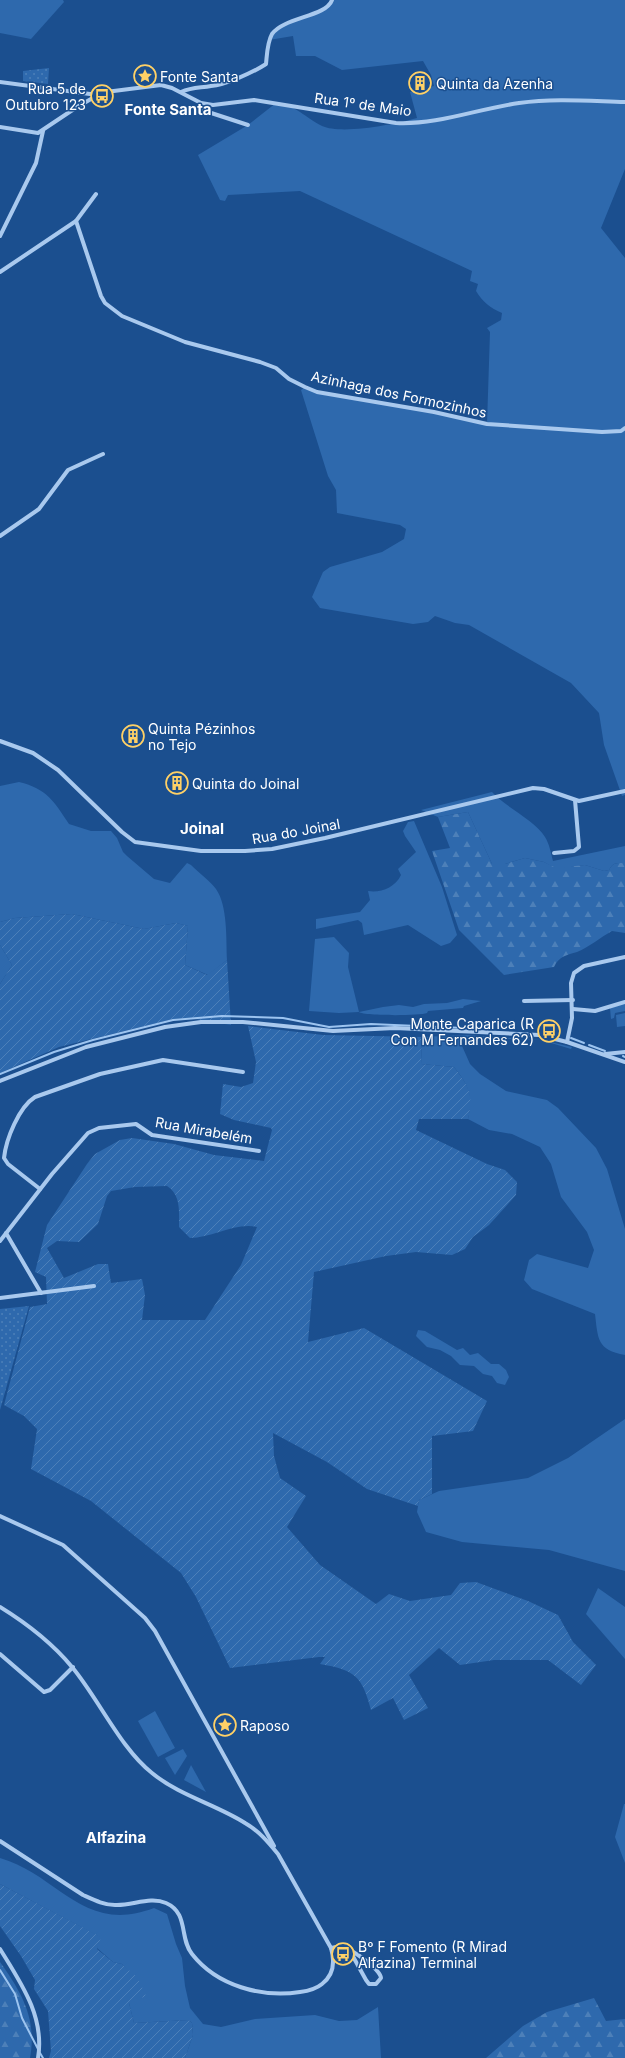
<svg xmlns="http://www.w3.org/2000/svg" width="625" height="2058" font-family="Inter,sans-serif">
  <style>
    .grass { fill: #2e69ad }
    .forest { fill: url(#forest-firs) }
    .park { fill: url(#park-dots) }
    .garden { fill: url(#garden-furrows); fill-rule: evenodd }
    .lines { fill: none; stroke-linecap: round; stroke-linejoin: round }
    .stream { stroke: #9cc4f0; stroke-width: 2 }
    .minor { stroke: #a9c9ee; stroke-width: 4 }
    .labels { text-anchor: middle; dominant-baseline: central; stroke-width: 3; stroke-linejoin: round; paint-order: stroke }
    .poi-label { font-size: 14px; fill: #fff; stroke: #1b4f8f; text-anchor: start }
    .street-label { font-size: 14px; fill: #fff; stroke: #1b4f8f }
    .neighbourhood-label { font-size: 15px; font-weight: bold; fill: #fff; stroke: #1b4f8f }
  </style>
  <defs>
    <pattern id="forest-firs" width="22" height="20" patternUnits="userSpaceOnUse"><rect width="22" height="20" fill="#2e69ad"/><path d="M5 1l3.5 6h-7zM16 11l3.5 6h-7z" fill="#4d80b9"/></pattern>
    <pattern id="park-dots" width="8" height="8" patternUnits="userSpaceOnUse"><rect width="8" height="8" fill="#2e69ad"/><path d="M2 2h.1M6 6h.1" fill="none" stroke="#4d80b9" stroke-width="1.8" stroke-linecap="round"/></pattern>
    <pattern id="garden-furrows" width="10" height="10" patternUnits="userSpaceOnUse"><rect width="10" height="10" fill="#2e69ad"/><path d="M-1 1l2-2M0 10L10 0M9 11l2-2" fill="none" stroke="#4d80b9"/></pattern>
  </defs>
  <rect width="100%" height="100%" fill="#1b4f8f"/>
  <!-- grass -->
  <g class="grass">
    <polygon points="0,0 63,0 64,2 31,39 0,33"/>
    <path d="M332,0H625V169L601,228L625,258V795L622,796L604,745L599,713L571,683L469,625L455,623L435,616L428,622L413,624L320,608L312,597L323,572L330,567L382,552L404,539L406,529L400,525L337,513L336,490L328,476L301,390L305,387L317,392L434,412L487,424L490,332L487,328L501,320L502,313C490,308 483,302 476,291L478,284L470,281L472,271L300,191L228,195L225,201L220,200L198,155L248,125L276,103C298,106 304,117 322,126C342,135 396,124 417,118L410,92L434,86L431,75L423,61L342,70L315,56H296L293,36L269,40L278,28L325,9Z"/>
    <path d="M19,782C47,789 54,801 69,824L91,831H111L117,838L123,852L127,856L154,879L170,883L187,863L191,865C199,873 210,881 216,889C228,906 226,940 227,960L208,975L185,965L188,926L176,923L144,929L72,914L15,918L0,922V786Z"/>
    <path d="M492,792C505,807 536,821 545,837C549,843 551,853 553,861L625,846V863C617,863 613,862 609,870L604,871L585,865L556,869L544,862L525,858L505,864H492L468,812L438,817L421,810Z"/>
    <path d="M414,821L442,887L457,935L450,943L441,946L408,925L364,935L362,923L358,920L316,929V919L360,912L370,900L368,891C380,893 395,888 401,875L398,869L416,852L405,836L403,831L408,822Z"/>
    <path d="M334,937L349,953L348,967L359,1012L383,1007L399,1005L413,1007L424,1004L447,1003L463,999L481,1001L464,1006L463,1008L428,1011L427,1013C419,1016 364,1016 359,1012L339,1013L309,1011L315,939Z"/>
    <polygon points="0,945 12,965 0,984"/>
    <polygon points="625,1003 625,1011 615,1013 614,1018 611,1019 610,1008"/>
    <polygon points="625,1013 625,1026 617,1027 616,1015"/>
    <path d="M466,1035L542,1040L572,1047L571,1049L541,1040L465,1037L462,1046L470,1064L480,1074L506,1091L547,1100L558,1108L596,1148L607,1169L625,1229V1355C597,1350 598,1339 595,1314L532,1289L524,1280L529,1260L537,1254L588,1268L594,1250L587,1232L561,1197L551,1164L540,1147L512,1134L489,1130L468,1119C473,1095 469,1086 454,1067L421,1064L422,1037Z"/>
    <polygon points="418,1330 425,1331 457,1350 463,1348 470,1355 478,1353 491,1364 499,1364 506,1370 509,1377 505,1385 497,1383 492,1376 483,1374 474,1366 460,1365 451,1356 440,1350 427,1347 416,1336"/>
    <polygon points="625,1419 625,1571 549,1550 462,1542 426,1532 417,1512 419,1500 439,1491 528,1478 568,1458"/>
    <polygon points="598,1588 625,1607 625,1659 586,1614"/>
    <polygon points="155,1711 175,1748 158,1757 138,1721"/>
    <polygon points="183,1749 187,1756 175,1775 165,1758"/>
    <polygon points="191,1765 206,1792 184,1780"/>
    <polygon points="624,1804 625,1804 625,1863 615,1837"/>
    <path d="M0,1858C59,1875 83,1935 154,1908L167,1914L176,1944L182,1958L185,1986L190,2008L203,2024L221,2027L255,2019L315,2015L339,2021L357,2020L378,2007L381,2058H185L193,2035L192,2023L189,2020L134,2023L129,2003V1971L122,1964L113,1962L97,1948L100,1937L0,1884Z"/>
  </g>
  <!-- forest -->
  <g class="forest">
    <path d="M468,812L492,864H505L525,858L544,862L556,868L585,865L604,871L609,870C613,862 617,863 625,863V933L612,931C601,937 589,947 577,952C567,955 559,956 554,967L504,975L459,930L432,851L450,848L438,817Z"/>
    <path d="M0,1962C22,1993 37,2019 30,2058H0Z"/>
    <polygon points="594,1998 606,2021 625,2019 625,2058 486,2058 523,2026 547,2012"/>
  </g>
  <!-- park -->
  <g class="park">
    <polygon points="49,68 48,84 23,81 23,71"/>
    <polygon points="29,1306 0,1410 0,1309"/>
  </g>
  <!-- garden -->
  <g class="garden">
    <polygon points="72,914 144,929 176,923 188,926 185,965 207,975 227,960 231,1025 190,1018 173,1019 59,1047 0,1073 0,984 12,965 0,945 0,922 15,918"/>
    <path d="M248,1026L323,1035L422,1037L421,1064L454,1067C469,1086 474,1095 468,1119H419L416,1130L487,1164L505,1170L517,1182L516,1195L489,1225L473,1237L465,1249L452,1255L416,1252L386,1256L314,1272L308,1342L364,1328L487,1401L473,1431L432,1436V1494L419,1500L418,1506L367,1489L327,1462L273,1433L274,1456L280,1478L306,1496L287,1527L320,1565L376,1604L389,1594L410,1601L451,1595L460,1583L476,1582L528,1601L558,1615L573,1642L596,1665L581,1685L548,1660H494L460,1665L439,1648L409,1675L428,1708L404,1720L393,1698L371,1710C362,1676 355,1670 320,1664L325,1657H319L230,1668L196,1597L181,1573L91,1501L31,1469L37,1429L24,1416L4,1405L30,1307L47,1304L46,1277L35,1272L47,1225L87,1164L95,1154L120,1140L132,1138L174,1144L214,1155L264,1161L272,1130L271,1128L234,1120L220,1114L223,1084L241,1087L253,1083L256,1062ZM167,1186C181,1195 179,1211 179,1227L190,1238C212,1238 236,1222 257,1227L241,1265L205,1320H142L145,1295L142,1279L111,1283L108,1264H98L64,1278L47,1248L57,1241L79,1242L98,1224L107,1196L111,1191L135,1187Z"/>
    <polygon points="0,1884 101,1937 97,1949 113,1962 122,1964 138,1978 146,1996 129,2003 134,2023 189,2020 192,2023 193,2035 185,2058 49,2058 51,2051 48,2011 34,1989 35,1980 21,1956 0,1926"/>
  </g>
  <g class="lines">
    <!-- stream -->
    <g class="stream">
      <polyline points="571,1038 584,1043"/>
      <polyline points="589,1045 605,1051"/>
      <polyline points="623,1056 625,1057"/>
      <polyline points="0,1074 54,1052 93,1040 173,1020 222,1016 283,1018 329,1027 371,1024 464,1028"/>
      <polyline points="0,1970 15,1994 22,2018 38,2049"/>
      <polyline points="40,2053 43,2058"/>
    </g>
    <!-- minor -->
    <g class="minor">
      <path d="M0,82L90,94L161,85L172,88L201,103L213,105L254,100L396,123C438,125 477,109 519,103C554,98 589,101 625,102"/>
      <path d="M181,92C192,87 200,88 211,86C225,85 254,72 266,64C267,55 267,43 272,34C284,17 326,17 332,0"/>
      <polyline points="201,103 202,110 248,125"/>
      <polyline points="0,127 38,133 77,107 98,95"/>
      <polyline points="76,221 101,296 105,303 122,316 185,342 260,362 276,368 289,379 305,387 317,392 434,412 487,424 602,432 621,431 625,428"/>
      <polyline points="0,236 36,163 43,131"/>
      <polyline points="0,272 76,221 96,194"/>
      <polyline points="0,536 39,509 68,470 103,454"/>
      <polyline points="0,741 33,753 58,770 122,832 135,842 201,851 245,851 272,849 325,838 533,788 544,789 579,801 625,791"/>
      <polyline points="554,853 574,851 579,847 575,800"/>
      <polyline points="524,1001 573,1000"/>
      <polyline points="573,1009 595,1011 625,1002"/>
      <polyline points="567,1042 572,1018 571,983 574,973 584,966 625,957"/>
      <polyline points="605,1054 625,1052"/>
      <polyline points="0,1081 86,1047 165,1027 201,1022 243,1022 333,1031 395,1028 539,1035 567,1042 625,1062"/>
      <path d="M40,1189L8,1164L4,1158C6,1139 19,1107 35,1097L100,1074L163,1060L243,1072"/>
      <polyline points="6,1233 41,1293"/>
      <polyline points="0,1241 52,1174 88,1133 99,1128 136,1124 152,1135 259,1151"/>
      <polyline points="0,1298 94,1286"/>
      <polyline points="0,1516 63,1545 145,1618 155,1631 274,1846"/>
      <path d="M0,1607C26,1623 52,1643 72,1667C98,1698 121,1749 152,1773C180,1796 215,1804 245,1823C259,1831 268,1842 278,1854L331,1948C335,1962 334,1975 322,1984C316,1989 308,1991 300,1992C262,1998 217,1986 192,1954C179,1938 189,1913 166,1903C150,1896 132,1906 115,1905C104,1905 94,1900 83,1895L0,1841"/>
      <polyline points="0,1654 44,1692 50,1690 73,1667"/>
      <path d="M331,1948C335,1947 339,1946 344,1948C353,1950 380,1969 381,1978L376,1984H369L366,1980L350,1951"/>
      <path d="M0,1949C21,1983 45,2017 38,2058"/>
    </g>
  </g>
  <!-- icons -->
  <defs>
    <g id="sight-ring" transform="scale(1.15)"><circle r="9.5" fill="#1b4f8f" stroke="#ffd166" stroke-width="1.5"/><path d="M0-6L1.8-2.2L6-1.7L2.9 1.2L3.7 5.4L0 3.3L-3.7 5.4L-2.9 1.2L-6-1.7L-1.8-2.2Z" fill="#ffd166"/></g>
    <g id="building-ring" transform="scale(1.15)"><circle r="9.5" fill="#1b4f8f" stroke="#ffd166" stroke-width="1.5"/><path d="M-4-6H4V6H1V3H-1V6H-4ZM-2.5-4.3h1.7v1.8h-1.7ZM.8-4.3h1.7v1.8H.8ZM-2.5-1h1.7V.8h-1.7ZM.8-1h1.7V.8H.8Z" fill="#ffd166"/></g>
    <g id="bus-ring" transform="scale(1.15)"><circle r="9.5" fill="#1b4f8f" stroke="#ffd166" stroke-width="1.5"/><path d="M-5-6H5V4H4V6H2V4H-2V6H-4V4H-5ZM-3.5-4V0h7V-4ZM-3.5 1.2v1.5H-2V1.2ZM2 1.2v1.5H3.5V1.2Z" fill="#ffd166"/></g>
  </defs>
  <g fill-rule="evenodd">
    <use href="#sight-ring" x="145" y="76"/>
    <use href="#building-ring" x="420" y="83"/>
    <use href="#bus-ring" x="102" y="96"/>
    <use href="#building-ring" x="133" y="736"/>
    <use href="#building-ring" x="177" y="783"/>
    <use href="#bus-ring" x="549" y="1031"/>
    <use href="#sight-ring" x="225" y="1725"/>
    <use href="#bus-ring" x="343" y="1954"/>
  </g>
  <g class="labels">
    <!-- poi labels -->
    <g class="poi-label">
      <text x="160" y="76">Fonte Santa</text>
      <text x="436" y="83">Quinta da Azenha</text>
      <text x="86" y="88" text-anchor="end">Rua 5 de<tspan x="86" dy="16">Outubro 123</tspan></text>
      <text x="148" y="728">Quinta Pézinhos<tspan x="148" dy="16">no Tejo</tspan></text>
      <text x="192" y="783">Quinta do Joinal</text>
      <text x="534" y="1023" text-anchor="end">Monte Caparica (R<tspan x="534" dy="16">Con M Fernandes 62)</tspan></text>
      <text x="240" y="1725">Raposo</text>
      <text x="358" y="1946">Bº F Fomento (R Mirad<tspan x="358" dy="16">Alfazina) Terminal</tspan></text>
    </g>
    <!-- street labels -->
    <g class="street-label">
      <text transform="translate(363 104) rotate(8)">Rua 1º de Maio</text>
      <text transform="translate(399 394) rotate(12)">Azinhaga dos Formozinhos</text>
      <text transform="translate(296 831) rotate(-10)">Rua do Joinal</text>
      <text transform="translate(204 1130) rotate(10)">Rua Mirabelém</text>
    </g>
    <!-- neighbourhood labels -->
    <g class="neighbourhood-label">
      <text x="168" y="109">Fonte Santa</text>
      <text x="202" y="828">Joinal</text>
      <text x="116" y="1837">Alfazina</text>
    </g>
  </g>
</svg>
